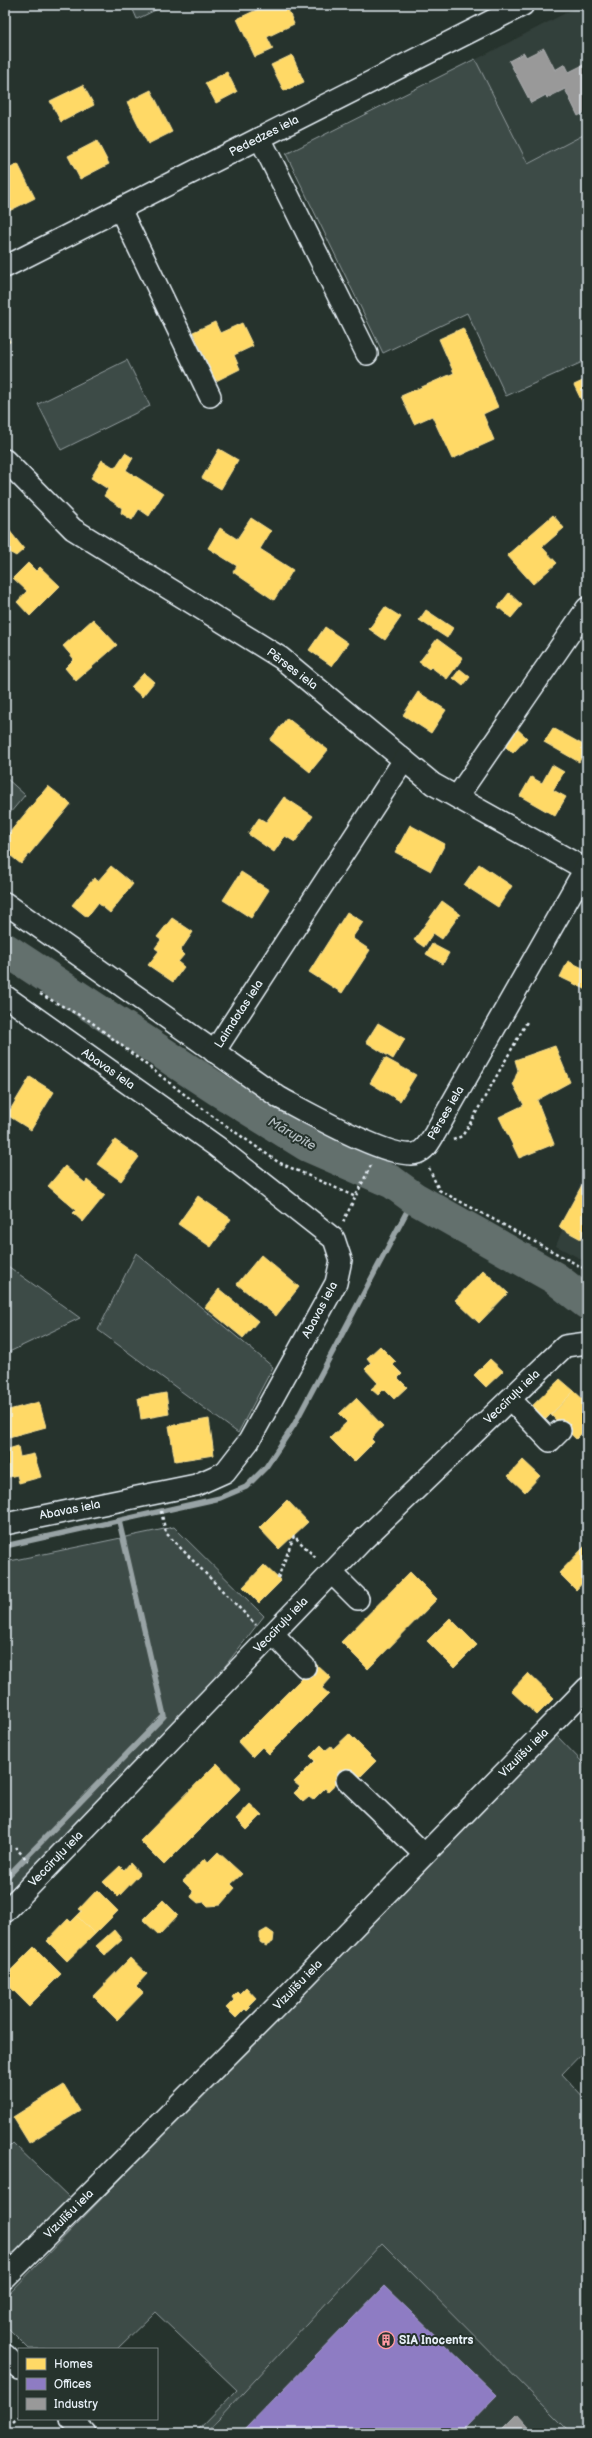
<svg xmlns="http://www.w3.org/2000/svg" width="592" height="2438" font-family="'Balsamiq Sans',sans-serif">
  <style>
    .built { fill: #333f3a }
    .green { fill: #3e4b47; stroke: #939ea0 }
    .homes { fill: #ffd966; stroke: #f8e092 }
    .offices { fill: #8e7cc3; stroke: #a99fd3 }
    .industry { fill: #999; stroke: #b1b3b6 }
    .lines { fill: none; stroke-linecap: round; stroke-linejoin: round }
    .stream { stroke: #98a3a5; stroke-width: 5.5 }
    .river { stroke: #636f6d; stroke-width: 33 }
    .minor-casing { stroke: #e8f1f8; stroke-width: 24 }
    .path { stroke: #e8f1f8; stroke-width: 2.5; stroke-dasharray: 3 3; stroke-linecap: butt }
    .minor { stroke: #26332d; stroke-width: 21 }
    .labels { text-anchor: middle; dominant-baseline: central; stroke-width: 4; stroke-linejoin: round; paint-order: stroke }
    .street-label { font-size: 12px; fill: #e8f1f8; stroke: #26332d }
    .poi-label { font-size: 12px; font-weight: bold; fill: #e8f1f8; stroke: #26332d; text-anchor: start }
    .water-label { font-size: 13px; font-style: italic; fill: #b3bdc0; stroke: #26332d }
  </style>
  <rect width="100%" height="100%" fill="#26332d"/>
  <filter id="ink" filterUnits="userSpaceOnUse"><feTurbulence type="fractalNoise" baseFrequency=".025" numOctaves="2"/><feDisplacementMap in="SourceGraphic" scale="8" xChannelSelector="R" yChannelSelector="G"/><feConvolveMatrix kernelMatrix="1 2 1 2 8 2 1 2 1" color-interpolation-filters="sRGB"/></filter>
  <g filter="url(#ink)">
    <!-- built -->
    <g class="built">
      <polygon points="581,5 587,5 587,133 528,164 475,60"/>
      <polygon points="582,1179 587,1180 587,1262 556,1246"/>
      <polygon points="382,2243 571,2433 206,2433"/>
    </g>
    <!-- green -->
    <g class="green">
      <polygon points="131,5 166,5 137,19"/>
      <polygon points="475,59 528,164 587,133 587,360 506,396 467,313 383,353 286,154"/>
      <polygon points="127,360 150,406 61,450 38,404"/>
      <polygon points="5,777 25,795 5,819"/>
      <polygon points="136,1253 273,1367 238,1433 98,1330"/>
      <polygon points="5,1264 80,1318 5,1354"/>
      <polygon points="174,1527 264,1616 184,1719 5,1900 5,1562"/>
      <polygon points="554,1733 587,1767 587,2048 562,2074 587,2101 587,2433 571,2433 382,2243 206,2433 195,2433 237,2390 155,2312 117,2349 29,2349 5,2325 5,2298"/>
      <polygon points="13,2143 72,2200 5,2269 5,2151"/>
    </g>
    <!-- homes -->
    <g class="homes">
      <polygon points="267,5 286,5 294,24 267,37 273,49 255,57 237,19"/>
      <polygon points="292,55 304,82 284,91 271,65"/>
      <polygon points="227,72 237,92 216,103 205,83"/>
      <polygon points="83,85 94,105 61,122 50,101"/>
      <polygon points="151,90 172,132 148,144 127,102"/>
      <polygon points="97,141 109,164 80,179 68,156"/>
      <polygon points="18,164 35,198 9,211 5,204 5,171"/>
      <polygon points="215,322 220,333 242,323 253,346 234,355 240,369 216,381 193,332"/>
      <polygon points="463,328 498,407 483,414 494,440 452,459 432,416 414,424 401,396 454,373 439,339"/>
      <polygon points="5,330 10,342 5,344"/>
      <polygon points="587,379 587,412 574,385"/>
      <polygon points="219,449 238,460 221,489 202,478"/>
      <polygon points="125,453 133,458 126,470 163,494 149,516 139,509 132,520 121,513 122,508 104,496 108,489 91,478 102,460 115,468"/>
      <polygon points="553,515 564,528 542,547 557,563 533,584 507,555"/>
      <polygon points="251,518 271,531 260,549 293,570 274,600 233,572 237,566 208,548 220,528 237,539"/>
      <polygon points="5,525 24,549 16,556 9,552 5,555"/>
      <polygon points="28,563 36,571 40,567 60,586 30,616 17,602 27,591 13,578"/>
      <polygon points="509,593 522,605 511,618 498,607"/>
      <polygon points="385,607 401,617 385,640 369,629"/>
      <polygon points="426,610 453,628 447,638 419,620"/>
      <polygon points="93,619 117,645 76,681 65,668 74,659 63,646"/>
      <polygon points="325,627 348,643 332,666 309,650"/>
      <polygon points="437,639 463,658 447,679 431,667 429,669 419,662"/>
      <polygon points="460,669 470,677 463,686 453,678"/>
      <polygon points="144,673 154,682 142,697 131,687"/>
      <polygon points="418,692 446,710 431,733 403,715"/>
      <polygon points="287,718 328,750 310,772 270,740"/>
      <polygon points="514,726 527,738 513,753 500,742"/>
      <polygon points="553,728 587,747 579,762 544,742"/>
      <polygon points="552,765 564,772 553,790 566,797 555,816 520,796 531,777 542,783"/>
      <polygon points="48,786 71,804 21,864 5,851 5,838"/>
      <polygon points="284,797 313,816 295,842 285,836 274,852 248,834 259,818 266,822"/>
      <polygon points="410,825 445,844 431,871 395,852"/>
      <polygon points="479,864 512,886 498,907 464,885"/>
      <polygon points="111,866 133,884 110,913 98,903 87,917 72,905 94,878 98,881"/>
      <polygon points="241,872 269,890 251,918 223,900"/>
      <polygon points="442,901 460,914 442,939 433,933 424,947 414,940"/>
      <polygon points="347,912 363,922 352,938 370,950 342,993 309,972"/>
      <polygon points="172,918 193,932 180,951 184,955 178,962 184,967 173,982 148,965 159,951 155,948 161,940 157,937"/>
      <polygon points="432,944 449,953 443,964 426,954"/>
      <polygon points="568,961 587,970 587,990 560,977"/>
      <polygon points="378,1023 405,1039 393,1059 366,1042"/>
      <polygon points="555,1046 570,1082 537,1100 554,1144 519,1158 499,1117 524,1105 513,1084 518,1070 515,1060"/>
      <polygon points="385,1058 416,1075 400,1101 370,1083"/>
      <polygon points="30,1077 54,1092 31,1130 7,1115"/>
      <polygon points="115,1140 139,1157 121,1181 97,1164"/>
      <polygon points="65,1166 85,1183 87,1180 105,1195 83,1222 73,1213 76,1210 48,1186"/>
      <polygon points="582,1185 587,1188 587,1229 581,1239 559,1227"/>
      <polygon points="198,1196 231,1219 211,1247 178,1224"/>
      <polygon points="261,1255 299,1287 276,1316 237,1284"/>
      <polygon points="483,1270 508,1293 479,1323 455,1300"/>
      <polygon points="219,1289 258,1321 243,1338 205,1307"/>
      <polygon points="380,1346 396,1362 393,1365 402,1374 398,1378 407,1387 394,1399 384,1389 378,1395 371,1389 378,1383 365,1369 371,1363 367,1358"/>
      <polygon points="490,1359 503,1371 486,1387 474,1375"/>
      <polygon points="560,1379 574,1391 541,1424 527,1411"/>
      <polygon points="574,1391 587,1403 587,1428 576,1439 551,1415"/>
      <polygon points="166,1393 169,1414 141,1419 138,1398"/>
      <polygon points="356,1398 383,1426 371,1439 374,1442 354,1462 330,1438 347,1422 339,1414"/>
      <polygon points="39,1402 46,1427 5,1438 5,1411"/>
      <polygon points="209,1419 214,1455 175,1461 169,1426"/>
      <polygon points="18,1446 20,1457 34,1454 41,1477 19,1483 17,1475 5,1478 5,1450"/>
      <polygon points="523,1460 540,1476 525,1492 508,1476"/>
      <polygon points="287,1500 308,1522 279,1549 259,1528"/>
      <polygon points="587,1544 587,1583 585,1580 576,1590 559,1573"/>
      <polygon points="264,1565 281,1581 259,1603 243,1587"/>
      <polygon points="410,1572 437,1599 368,1669 341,1642"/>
      <polygon points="450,1618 477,1645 454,1668 427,1641"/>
      <polygon points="316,1664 331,1678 322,1688 329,1694 269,1754 262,1747 252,1757 238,1742"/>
      <polygon points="528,1673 554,1698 537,1715 511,1691"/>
      <polygon points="349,1734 376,1761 359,1778 351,1770 328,1792 325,1788 313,1800 309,1797 303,1802 294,1793 300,1787 294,1782 315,1761 310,1756 321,1745 326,1750 331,1746 333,1749"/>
      <polygon points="217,1763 241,1788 164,1865 140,1841"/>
      <polygon points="250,1804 262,1815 247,1830 236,1819"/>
      <polygon points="218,1852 242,1874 231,1884 235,1888 220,1905 208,1906 204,1902 198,1903 191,1897 193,1891 183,1881 205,1858 208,1862"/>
      <polygon points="130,1863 140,1874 118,1897 103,1882 120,1866 124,1870"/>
      <polygon points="97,1890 118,1911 95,1934 77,1916 82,1911 79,1909"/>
      <polygon points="163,1900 178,1915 159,1935 143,1920"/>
      <polygon points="77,1916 95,1934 67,1961 47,1941 68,1919 71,1922"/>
      <polygon points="267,1929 274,1934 273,1942 266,1946 260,1942 260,1933"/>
      <polygon points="114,1930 122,1940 105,1955 96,1946"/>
      <polygon points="34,1947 61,1974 29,2006 5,1982 5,1976"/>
      <polygon points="130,1958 147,1974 136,1986 143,1993 117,2020 93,1996"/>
      <polygon points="246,1987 256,1998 249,2005 251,2007 247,2011 245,2009 236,2018 226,2008 234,2000 232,1997 237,1992 239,1994"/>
      <polygon points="64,2085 80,2111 29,2143 13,2117"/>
    </g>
    <!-- offices -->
    <polygon class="offices" points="384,2286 497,2395 460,2433 248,2433 245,2429"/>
    <!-- industry -->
    <g class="industry">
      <polygon points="544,48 555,70 565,64 569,72 587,63 587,111 578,116 565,89 547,98 546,95 531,103 509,61 524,53 526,57"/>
      <polygon points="517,2414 534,2433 498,2433"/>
    </g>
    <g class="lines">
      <!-- stream -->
      <g class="stream">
        <polyline points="5,1546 220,1498 246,1487 266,1467 294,1425 414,1198"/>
        <polyline points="5,1879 164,1716 119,1521"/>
      </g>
      <!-- river -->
      <polyline class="river" points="5,949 217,1089 307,1145 392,1182 414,1198 555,1278 587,1303"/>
      <!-- minor casing -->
      <g class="minor-casing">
        <g id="minor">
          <polyline points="260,138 367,354"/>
          <polyline points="120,209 210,396"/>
          <polyline points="5,267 523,5"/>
          <polyline points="5,460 73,529 281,658 433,784 587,870"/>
          <polyline points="457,797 587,608"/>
          <path d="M5,903L280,1098C305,1111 393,1162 417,1153C426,1150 430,1141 435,1133L585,869"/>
          <polyline points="5,996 216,1146 334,1239 341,1260 336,1283 249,1441 225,1472 196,1485 5,1524"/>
          <polyline points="214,1052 404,760"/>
          <polyline points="510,1399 550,1441 560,1431"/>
          <polyline points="332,1573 358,1599"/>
          <polyline points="273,1634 305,1667"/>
          <polyline points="347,1780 424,1854"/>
          <polyline points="5,1912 363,1540 565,1346 587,1343"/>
          <polyline points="5,2278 272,2011 587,1688"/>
          <polyline points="5,2355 19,2369"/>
          <polyline points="71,2419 85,2433"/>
        </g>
      </g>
      <!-- path -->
      <g class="path">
        <polyline points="40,994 90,1021 211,1115 278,1162 356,1197"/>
        <polyline points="453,1140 462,1136 468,1127 528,1020"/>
        <polyline points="429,1168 439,1190 587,1270"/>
        <polyline points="343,1222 372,1163"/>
        <polyline points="161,1511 166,1533 256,1625"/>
        <polyline points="278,1578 294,1536 317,1559"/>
        <polyline points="15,1847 28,1861"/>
        <polyline points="13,2423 19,2418"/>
      </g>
      <!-- minor -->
      <use href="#minor" class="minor"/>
    </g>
  </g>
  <!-- icons -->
  <defs>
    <g id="building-ring" transform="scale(0.9)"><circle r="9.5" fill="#26332d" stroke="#ff9aa2" stroke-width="1.5"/><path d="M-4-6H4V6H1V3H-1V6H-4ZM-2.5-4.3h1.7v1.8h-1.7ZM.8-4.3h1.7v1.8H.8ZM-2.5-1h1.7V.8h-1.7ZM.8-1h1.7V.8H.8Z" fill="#ff9aa2"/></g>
  </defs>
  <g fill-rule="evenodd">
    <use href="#building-ring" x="386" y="2340"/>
  </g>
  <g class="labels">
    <!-- street labels -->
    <g class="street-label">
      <text transform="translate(264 136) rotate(-27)">Pededzes iela</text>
      <text transform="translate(292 669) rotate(37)">Pērses iela</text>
      <text transform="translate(239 1014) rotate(-57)">Laimdotas iela</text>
      <text transform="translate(108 1069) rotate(35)">Abavas iela</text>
      <text transform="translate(446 1113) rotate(-60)">Pērses iela</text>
      <text transform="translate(320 1310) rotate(-62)">Abavas iela</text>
      <text transform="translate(512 1397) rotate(-44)">Veccīruļu iela</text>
      <text transform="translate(70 1510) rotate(-11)">Abavas iela</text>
      <text transform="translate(281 1625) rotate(-46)">Veccīruļu iela</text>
      <text transform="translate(524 1753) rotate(-45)">Vizulīšu iela</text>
      <text transform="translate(56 1859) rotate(-46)">Veccīruļu iela</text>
      <text transform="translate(298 1985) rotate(-46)">Vizulīšu iela</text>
      <text transform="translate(69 2214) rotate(-45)">Vizulīšu iela</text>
    </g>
    <!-- poi labels -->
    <g class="poi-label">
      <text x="399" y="2340">SIA Inocentrs</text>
    </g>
    <!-- water labels -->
    <g class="water-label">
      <text transform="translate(292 1134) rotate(30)">Mārupīte</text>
    </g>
  </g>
  <!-- margin -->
  <rect width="592" height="2438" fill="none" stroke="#26332d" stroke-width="20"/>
  <rect x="10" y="10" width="572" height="2418" fill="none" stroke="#e8f1f8" stroke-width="1.5" filter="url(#ink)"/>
  <!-- legend -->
  <rect x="18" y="2348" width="140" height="72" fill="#26332d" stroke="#747f7e"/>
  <rect x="26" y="2358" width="20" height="12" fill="#ffd966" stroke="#747f7e"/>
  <text x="54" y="2368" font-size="12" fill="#e8f1f8">Homes</text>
  <rect x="26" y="2378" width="20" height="12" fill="#8e7cc3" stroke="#747f7e"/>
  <text x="54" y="2388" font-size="12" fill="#e8f1f8">Offices</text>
  <rect x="26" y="2398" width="20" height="12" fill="#999999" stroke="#747f7e"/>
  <text x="54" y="2408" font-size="12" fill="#e8f1f8">Industry</text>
</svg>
